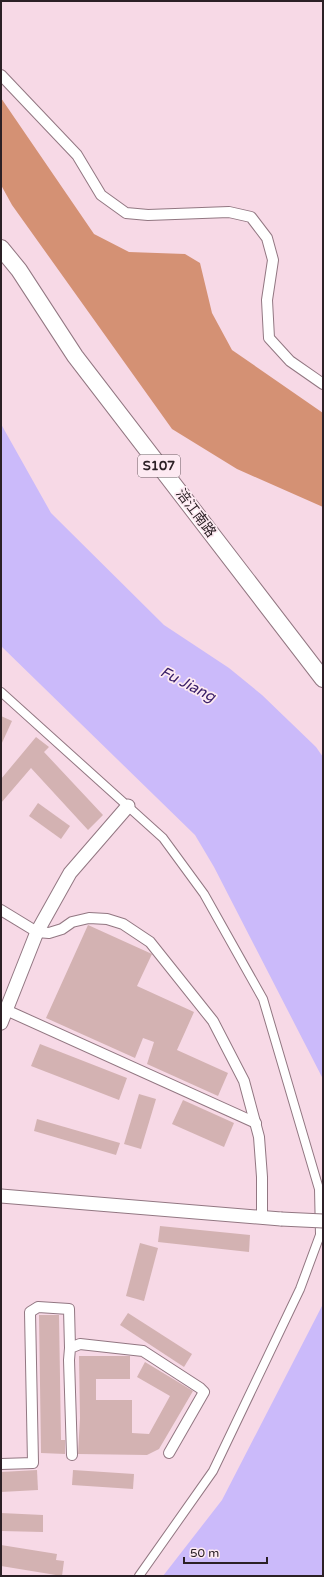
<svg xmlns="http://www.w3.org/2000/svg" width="324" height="1577" font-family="'Varela Round','Noto Sans SC',sans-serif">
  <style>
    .forest { fill: #d49174 }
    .water { fill: #cbbafa }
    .building { fill: #d3b2b2 }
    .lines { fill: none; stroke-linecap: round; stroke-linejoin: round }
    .pedestrian-casing { stroke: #927782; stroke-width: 10 }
    .minor-casing { stroke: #927782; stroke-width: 12 }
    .tertiary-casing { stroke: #927782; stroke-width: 15 }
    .primary-casing { stroke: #927782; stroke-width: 18 }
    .pedestrian { stroke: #fff; stroke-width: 8 }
    .minor { stroke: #fff; stroke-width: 10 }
    .tertiary { stroke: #fff; stroke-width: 13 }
    .primary { stroke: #fff; stroke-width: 16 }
    .tertiary-bridge-casing { stroke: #927782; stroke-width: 15; stroke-linecap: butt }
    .tertiary-bridge { stroke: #fff; stroke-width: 13 }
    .labels { text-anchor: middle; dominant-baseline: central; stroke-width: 3.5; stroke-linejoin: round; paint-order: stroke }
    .shield { fill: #fdeaf2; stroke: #6a5d62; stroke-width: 1 }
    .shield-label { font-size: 13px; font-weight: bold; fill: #2b2025 }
    .street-label { font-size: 14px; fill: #2b2025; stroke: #fdeaf2 }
    .water-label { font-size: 15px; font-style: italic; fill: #3b2069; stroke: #fdeaf2 }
  </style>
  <rect width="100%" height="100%" fill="#f7d9e6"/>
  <!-- forest -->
  <polygon class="forest" points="1,98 94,234 129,252 185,254 200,263 212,313 232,350 323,413 323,507 237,469 172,429 12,205 1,185"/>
  <!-- water -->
  <g class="water">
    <polygon points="1,424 51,513 164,625 229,668 262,695 316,747 323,757 323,1079 214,867 195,835 1,646"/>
    <polygon points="323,1304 323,1576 163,1576 222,1500"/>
  </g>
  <!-- building -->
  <g class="building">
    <polygon points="1,716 12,721 1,745"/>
    <polygon points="36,737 49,747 44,752 103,815 88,830 31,768 1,803 1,779"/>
    <polygon points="38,803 70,826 61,839 29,816"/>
    <polygon points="88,925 152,954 137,986 194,1012 177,1050 228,1073 218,1096 147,1064 154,1042 143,1038 135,1058 46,1018"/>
    <polygon points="40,1044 127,1078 119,1100 31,1066"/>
    <polygon points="139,1094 156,1099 141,1149 124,1144"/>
    <polygon points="183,1100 234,1123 224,1147 172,1124"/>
    <polygon points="37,1119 120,1143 116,1155 34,1131"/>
    <polygon points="160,1226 250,1235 249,1252 158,1242"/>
    <polygon points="140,1243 158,1248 144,1301 126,1296"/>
    <polygon points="128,1313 192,1354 184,1367 120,1325"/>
    <polygon points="39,1315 59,1315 61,1440 65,1440 65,1454 41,1453"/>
    <polygon points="79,1356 130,1356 130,1379 96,1379 96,1400 132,1400 132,1433 149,1434 170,1396 137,1377 145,1362 193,1391 159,1449 147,1455 78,1454 80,1418"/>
    <polygon points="37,1470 38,1490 1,1492 1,1472"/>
    <polygon points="73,1470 134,1474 133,1489 72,1485"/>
    <polygon points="1,1513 43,1515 43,1532 1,1531"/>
    <polygon points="1,1545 57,1554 56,1560 64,1561 62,1576 1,1566"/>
  </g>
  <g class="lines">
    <!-- pedestrian casing -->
    <g class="pedestrian-casing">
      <polyline id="pedestrian" points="1,692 163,838 204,894 263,999 319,1189 320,1235 300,1289 213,1471 139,1576"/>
    </g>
    <!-- minor casing -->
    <g class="minor-casing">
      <g id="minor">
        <polyline points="1,75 77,155 101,195 126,213 148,215 229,212 251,217 267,238 273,260 267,300 269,338 290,361 323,384"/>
        <polyline points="1,910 37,932 49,933 62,929 72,922 89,918 107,919 123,924 150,942 213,1021 244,1081 259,1137 262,1177 262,1217"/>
        <polyline points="6,1010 256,1123"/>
        <polyline points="72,1455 69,1360 70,1348 80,1344 143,1351 200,1388 204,1392 169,1453"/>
        <polyline points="1,1464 33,1463 30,1312 38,1307 69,1309 70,1348"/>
      </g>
    </g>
    <!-- tertiary casing -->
    <g class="tertiary-casing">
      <g id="tertiary">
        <polyline points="1,1023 37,932 70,873 128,806"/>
        <polyline points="1,1196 281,1219"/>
      </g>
    </g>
    <!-- primary casing -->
    <g class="primary-casing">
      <polyline id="primary" points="1,248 19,270 75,356 323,679"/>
    </g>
    <!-- pedestrian -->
    <use href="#pedestrian" class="pedestrian"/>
    <!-- minor -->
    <use href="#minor" class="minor"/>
    <!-- tertiary -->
    <use href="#tertiary" class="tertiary"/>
    <!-- primary -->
    <use href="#primary" class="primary"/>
    <!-- tertiary-bridge casing -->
    <g class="tertiary-bridge-casing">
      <polyline id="tertiary-bridge" points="281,1219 323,1221"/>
    </g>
    <!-- tertiary-bridge -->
    <use href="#tertiary-bridge" class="tertiary-bridge"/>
  </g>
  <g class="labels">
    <!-- shield labels -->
    <rect class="shield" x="138" y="455" width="42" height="22" rx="3"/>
    <g class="shield-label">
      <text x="159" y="466">S107</text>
    </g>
    <!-- street labels -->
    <g class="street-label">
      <text transform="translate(196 513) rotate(53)">涪江南路</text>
    </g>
    <!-- water labels -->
    <g class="water-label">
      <text transform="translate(188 684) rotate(27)">Fu Jiang</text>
    </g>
  </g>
  <!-- border -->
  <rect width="324" height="1577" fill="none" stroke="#2b2025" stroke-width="4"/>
  <!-- scale -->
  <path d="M184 1557v6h83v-6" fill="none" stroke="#2b2025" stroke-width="2"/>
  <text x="190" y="1557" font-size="12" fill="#2b2025" stroke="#fdeaf2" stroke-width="3" paint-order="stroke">50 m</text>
</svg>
